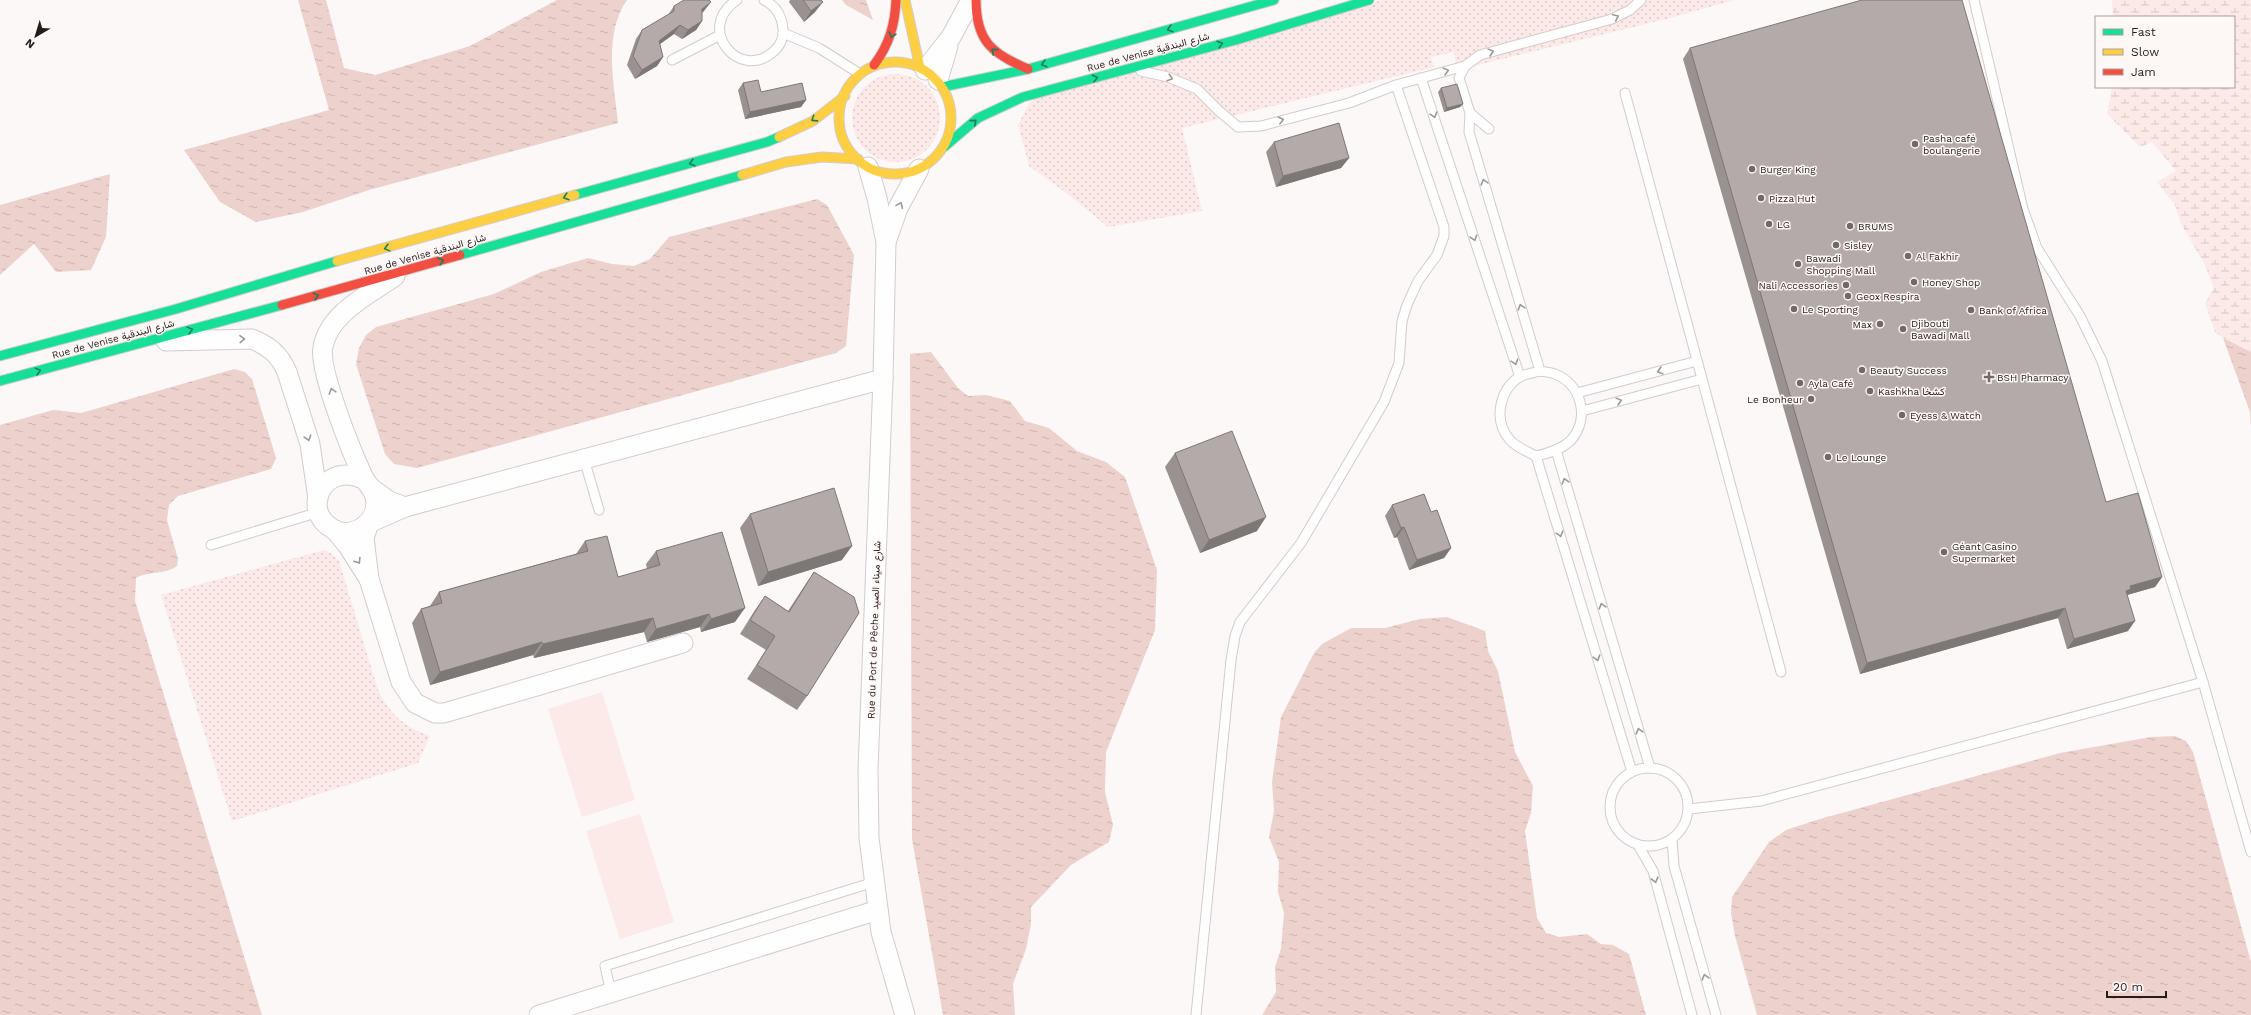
<svg xmlns="http://www.w3.org/2000/svg" width="2251" height="1015" font-family="'Work Sans',Vazirmatn,sans-serif">
  <style>
    .green { fill: url(#green-dots) }
    .wetland { fill: url(#wetland-marsh) }
    .pitch { fill: #fbeae7 }
    .water { fill: url(#water-ripples) }
    .lines { fill: none; stroke-linecap: round; stroke-linejoin: round }
    .lane-casing { stroke: #d3cccb; stroke-width: 11 }
    .street-casing { stroke: #d3cccb; stroke-width: 21 }
    .fast-casing { stroke: #d3cccb; stroke-width: 11 }
    .slow-casing { stroke: #d3cccb; stroke-width: 11 }
    .jam-casing { stroke: #d3cccb; stroke-width: 11 }
    .lane { stroke: #fffefe; stroke-width: 9 }
    .street { stroke: #fffefe; stroke-width: 19 }
    .fast { stroke: #16e098; stroke-width: 9 }
    .slow { stroke: #ffcf43; stroke-width: 9 }
    .jam { stroke: #f24e42; stroke-width: 9 }
    .wall { fill: #9a9291 }
    .shaded-wall { fill: #7d7776 }
    .building { fill: #b3aaa9; stroke: #7d7776 }
    .oneway { stroke: #9d9897 }
    .oneway2 { stroke: #1e7e59 }
    .poi-dot { fill: #716967; stroke: #fdf7f6; stroke-width: 1.5 }
    .labels { text-anchor: middle; dominant-baseline: central; stroke-width: 3; stroke-linejoin: round; paint-order: stroke }
    .street-label { font-size: 10px; fill: #261c1a; stroke: #fdf7f6 }
    .poi-label { font-size: 10px; fill: #261c1a; stroke: #fdf7f6; text-anchor: start }
  </style>
  <defs>
    <pattern id="green-dots" width="8" height="8" patternUnits="userSpaceOnUse"><rect width="8" height="8" fill="#fbeae7"/><path d="M2 2h.1M6 6h.1" fill="none" stroke="#d7c8c6" stroke-width="1.8" stroke-linecap="round"/></pattern>
    <pattern id="wetland-marsh" width="20" height="14" patternUnits="userSpaceOnUse"><rect width="20" height="14" fill="#fbeae7"/><path d="M1 5h8M5 5V1M11 12h8M15 12V8" fill="none" stroke="#d7c8c6"/></pattern>
    <pattern id="water-ripples" width="26" height="14" patternUnits="userSpaceOnUse"><rect width="26" height="14" fill="#edd1cc"/><path d="M2 4q2-2 4 0t4 0M15 11q2-2 4 0t4 0" fill="none" stroke="#cbb3af"/></pattern>
  </defs>
  <rect width="100%" height="100%" fill="#fcf8f7"/>
  <!-- green -->
  <g class="green">
    <polygon points="1383,0 1734,0 1670,18 1457,70 1454,52 1431,57 1434,67 1182,128 1202,211 1108,227 1069,195 1029,166 1018,125 1029,104 1051,84"/>
    <circle cx="896" cy="118" r="44"/>
    <path d="M324,550L332,554L339,561L378,690C390,715 405,727 430,736L418,763L232,821L161,595Z"/>
  </g>
  <!-- wetland -->
  <polygon class="wetland" points="2112,0 2251,0 2251,352 2223,338 2215,332 2205,303 2214,288 2204,263 2181,224 2175,205 2157,182 2176,171 2152,142 2140,147 2107,114 2112,87 2234,87 2234,17 2113,17"/>
  <!-- pitch -->
  <g class="pitch">
    <polygon points="602,692 635,800 582,817 548,709"/>
    <polygon points="640,814 674,922 620,939 586,831"/>
  </g>
  <!-- water -->
  <g class="water">
    <path d="M298,0H326L344,68L375,75L470,46L557,0H627C603,34 614,84 618,123L369,190L303,212L256,222L220,202L184,150L329,110Z"/>
    <polygon points="842,0 866,0 873,20 846,5"/>
    <polygon points="110,174 106,237 91,270 56,272 34,244 0,275 0,205"/>
    <polygon points="817,199 827,205 854,255 846,346 836,353 417,468 394,464 385,454 356,364 359,348 366,335 376,327 494,294 541,272 588,258 612,264 634,266 650,259 669,237"/>
    <polygon points="2223,338 2251,352 2251,429 2250,412"/>
    <polygon points="931,352 958,388 968,396 986,395 1010,401 1025,421 1049,428 1077,451 1106,462 1125,477 1157,570 1155,630 1106,752 1105,792 1113,825 1109,842 1071,865 1031,907 1031,924 1026,949 1013,984 1015,1015 943,1015 912,839 910,354"/>
    <path d="M234,369L245,372L252,379L276,458L271,469L178,496L169,505L167,520L178,559L177,566C165,575 148,571 136,578L135,601L262,1015H0V425L53,410L81,413Z"/>
    <polygon points="1447,617 1485,631 1488,651 1498,671 1515,752 1533,786 1531,813 1525,831 1537,918 1546,933 1559,937 1587,934 1601,944 1613,945 1629,954 1646,1015 1262,1015 1276,992 1275,967 1281,949 1284,913 1278,892 1279,862 1269,837 1274,811 1272,782 1281,717 1314,653 1322,644 1351,628 1385,628 1420,619"/>
    <polygon points="2175,736 2186,741 2193,752 2251,962 2251,1015 1757,1015 1735,936 1731,913 1732,897 1769,842 1786,830 1820,819 2060,753 2151,737"/>
  </g>
  <g class="lines">
    <!-- lane casing -->
    <g class="lane-casing">
      <g id="lane">
        <path d="M737,0C694,28 740,83 774,51C780,46 784,37 783,29C782,16 776,6 764,0"/>
        <polyline points="1974,0 2023,209 2037,248 2080,316 2102,361 2203,682 2251,852"/>
        <polyline points="783,33 819,48 860,74"/>
        <polyline points="672,60 720,35"/>
        <polyline points="1141,71 1168,77 1197,89 1219,111 1238,127 1261,126 1349,103 1396,85 1465,66"/>
        <polyline points="1421,78 1520,377"/>
        <polyline points="1625,93 1781,672"/>
        <polyline points="1470,113 1489,129"/>
        <polyline points="1540,371 1469,132 1470,113 1459,78 1465,66 1480,55 1612,19 1630,10 1641,0"/>
        <path d="M1540,371C1544,372 1550,372 1555,374C1581,384 1590,417 1572,439C1563,449 1549,453 1536,456C1528,452 1516,447 1510,440C1493,421 1499,391 1519,377C1524,374 1533,373 1540,371Z"/>
        <polyline points="1577,393 1697,361"/>
        <polyline points="1582,411 1702,379"/>
        <polyline points="1556,450 1650,768"/>
        <polyline points="1536,456 1632,772"/>
        <polyline points="584,459 599,510"/>
        <polyline points="211,545 319,512"/>
        <circle cx="1649" cy="807" r="39"/>
        <polyline points="1689,809 1761,801 2203,682"/>
        <polyline points="1672,839 1674,866 1716,1015"/>
        <polyline points="1638,845 1653,871 1692,1015"/>
        <polyline points="611,993 605,966 874,882"/>
        <polyline points="1196,1015 1231,660 1235,636 1240,622 1301,543 1384,402 1399,363 1402,321 1407,305 1418,281 1437,255 1444,236 1444,227 1396,85"/>
      </g>
    </g>
    <!-- street casing -->
    <g class="street-casing">
      <g id="street">
        <polyline points="925,70 951,37 971,0"/>
        <polyline points="938,80 948,46"/>
        <polyline points="868,167 877,198 886,242 883,379 868,770 869,838 881,932 905,1015"/>
        <polyline points="886,242 898,208 919,169"/>
        <path d="M166,341L252,339C269,346 280,355 287,372L310,444L318,499"/>
        <path d="M365,480C326,459 298,509 333,529C354,541 381,520 375,497C373,488 366,484 363,476C352,453 318,369 323,347C329,313 370,294 395,276"/>
        <polyline points="405,507 883,379"/>
        <polyline points="335,530 348,546 369,579 364,538 369,523 405,507 389,501 371,488"/>
        <polyline points="369,579 401,682 415,703 435,713 444,713 683,643"/>
        <polyline points="539,1015 878,910"/>
      </g>
    </g>
    <!-- fast casing -->
    <g class="fast-casing">
      <g id="fast">
        <polyline points="942,87 1028,69 1274,0"/>
        <polyline points="944,147 978,118 1023,97 1236,40 1369,0"/>
        <polyline points="575,195 767,142 779,137"/>
        <polyline points="460,255 742,175"/>
        <polyline points="0,356 176,309 337,261"/>
        <polyline points="0,381 282,305"/>
      </g>
    </g>
    <!-- slow casing -->
    <g class="slow-casing">
      <g id="slow">
        <polyline points="905,0 920,68"/>
        <circle cx="895" cy="118" r="56"/>
        <polyline points="779,137 813,121 845,96"/>
        <polyline points="742,175 786,162 822,157 858,159"/>
        <polyline points="337,261 575,195"/>
      </g>
    </g>
    <!-- jam casing -->
    <g class="jam-casing">
      <g id="jam">
        <path d="M976,0C976,41 992,54 1028,69"/>
        <path d="M874,65C889,45 895,25 896,0"/>
        <polyline points="282,305 460,255"/>
      </g>
    </g>
    <!-- lane -->
    <use href="#lane" class="lane"/>
    <!-- street -->
    <use href="#street" class="street"/>
    <!-- fast -->
    <use href="#fast" class="fast"/>
    <!-- slow -->
    <use href="#slow" class="slow"/>
    <!-- jam -->
    <use href="#jam" class="jam"/>
  </g>
  <!-- wall -->
  <g class="wall">
    <polygon points="790,0 821,0 815,12 804,22 789,2"/>
    <polygon points="674,6 704,11 702,13 702,21 696,30 682,39 674,34 660,44 663,57 657,66 635,79 627,65 636,39 642,30 668,15"/>
    <polygon points="1690,48 2106,502 2162,577 2155,587 2127,595 2128,631 2067,649 2058,618 1860,674 1683,59"/>
    <polygon points="743,83 761,92 806,100 801,107 745,119 738,90"/>
    <polygon points="1441,88 1463,104 1460,107 1444,112 1438,92"/>
    <polygon points="1274,142 1349,158 1341,168 1276,187 1266,152"/>
    <polygon points="1175,453 1257,531 1200,553 1165,467"/>
    <polygon points="1392,505 1431,512 1451,548 1444,558 1409,570 1397,537 1394,538 1385,516"/>
    <polygon points="750,514 842,560 758,586 740,528"/>
    <polygon points="585,541 618,577 647,569 646,564 656,551 735,622 701,632 700,627 647,642 644,632 534,658 533,655 430,685 412,623 421,609 430,606 439,592 576,554"/>
    <polygon points="814,572 807,696 797,710 747,679 766,650 740,634 755,610 765,596 788,611 805,585"/>
  </g>
  <!-- shaded-wall -->
  <g class="shaded-wall">
    <polygon points="711,2 704,11 695,18 702,9"/>
    <polygon points="823,2 815,12 804,22 811,11"/>
    <polygon points="702,21 696,30 682,39 688,30"/>
    <polygon points="680,25 674,34 653,49 659,41"/>
    <polygon points="663,57 657,66 635,79 642,70"/>
    <polygon points="806,100 801,107 745,119 750,112"/>
    <polygon points="1463,104 1460,107 1444,112 1447,108"/>
    <polygon points="1349,158 1341,168 1276,187 1283,176"/>
    <polygon points="1266,517 1257,531 1200,553 1209,540"/>
    <polygon points="1404,527 1397,537 1394,538 1401,528"/>
    <polygon points="852,546 842,560 758,586 768,572"/>
    <polygon points="1451,548 1444,558 1409,570 1417,560"/>
    <polygon points="2162,577 2155,587 2127,595 2119,601 2130,586"/>
    <polygon points="745,608 735,622 701,632 711,619"/>
    <polygon points="2065,608 2058,618 1860,674 1867,663"/>
    <polygon points="709,614 700,627 647,642 656,629"/>
    <polygon points="653,618 644,632 534,658 543,644"/>
    <polygon points="2135,621 2128,631 2067,649 2074,639"/>
    <polygon points="542,642 533,655 430,685 440,672"/>
  </g>
  <!-- building -->
  <g class="building">
    <polygon points="684,0 709,0 711,2 702,9 702,21 688,30 680,25 659,41 663,57 642,70 633,56 642,30 674,11 674,6"/>
    <polygon points="803,0 821,0 823,2 811,11"/>
    <polygon points="1862,0 1962,0 2106,502 2138,493 2162,577 2130,586 2131,589 2126,591 2135,621 2074,639 2065,608 1867,663 1690,48"/>
    <polygon points="758,80 761,92 802,83 806,100 750,112 743,83"/>
    <polygon points="1457,84 1463,104 1447,108 1441,88"/>
    <polygon points="1339,123 1349,158 1283,176 1274,142"/>
    <polygon points="1232,431 1266,517 1209,540 1175,453"/>
    <polygon points="834,488 852,546 768,572 750,514"/>
    <polygon points="1424,494 1431,512 1437,510 1451,548 1417,560 1404,527 1401,528 1392,505"/>
    <polygon points="722,532 745,608 711,619 709,614 656,629 653,618 543,644 542,642 440,672 421,609 442,603 439,592 588,551 585,541 607,536 618,577 660,565 656,551"/>
    <polygon points="814,572 854,597 859,613 807,696 757,665 775,636 750,620 765,596 789,612"/>
  </g>
  <!-- one-way arrows -->
  <defs><path id="oneway-chevron" d="M-2-3.5L2.5 0L-2 3.5" fill="none" stroke-width="1.6" stroke-linecap="round" stroke-linejoin="round"/></defs>
  <g class="oneway">
    <use href="#oneway-chevron" transform="translate(1616 17) rotate(-25)"/>
    <use href="#oneway-chevron" transform="translate(1491 52) rotate(-15)"/>
    <use href="#oneway-chevron" transform="translate(1446 71) rotate(-15)"/>
    <use href="#oneway-chevron" transform="translate(1170 78) rotate(18)"/>
    <use href="#oneway-chevron" transform="translate(1434 115) rotate(72)"/>
    <use href="#oneway-chevron" transform="translate(1281 120) rotate(-14)"/>
    <use href="#oneway-chevron" transform="translate(1484 182) rotate(-106)"/>
    <use href="#oneway-chevron" transform="translate(900 205) rotate(-66)"/>
    <use href="#oneway-chevron" transform="translate(1474 238) rotate(72)"/>
    <use href="#oneway-chevron" transform="translate(1521 307) rotate(-106)"/>
    <use href="#oneway-chevron" transform="translate(242 339) rotate(-2)"/>
    <use href="#oneway-chevron" transform="translate(1515 362) rotate(72)"/>
    <use href="#oneway-chevron" transform="translate(1660 371) rotate(165)"/>
    <use href="#oneway-chevron" transform="translate(332 391) rotate(-107)"/>
    <use href="#oneway-chevron" transform="translate(1619 401) rotate(-15)"/>
    <use href="#oneway-chevron" transform="translate(308 438) rotate(72)"/>
    <use href="#oneway-chevron" transform="translate(1565 481) rotate(-106)"/>
    <use href="#oneway-chevron" transform="translate(1560 534) rotate(73)"/>
    <use href="#oneway-chevron" transform="translate(358 561) rotate(58)"/>
    <use href="#oneway-chevron" transform="translate(1602 606) rotate(-106)"/>
    <use href="#oneway-chevron" transform="translate(1597 658) rotate(73)"/>
    <use href="#oneway-chevron" transform="translate(1639 731) rotate(-106)"/>
    <use href="#oneway-chevron" transform="translate(1655 880) rotate(75)"/>
    <use href="#oneway-chevron" transform="translate(1705 977) rotate(-106)"/>
  </g>
  <g class="oneway2">
    <use href="#oneway-chevron" transform="translate(1170 29) rotate(164)"/>
    <use href="#oneway-chevron" transform="translate(892 35) rotate(107)"/>
    <use href="#oneway-chevron" transform="translate(1220 44) rotate(-16)"/>
    <use href="#oneway-chevron" transform="translate(994 51) rotate(-140)"/>
    <use href="#oneway-chevron" transform="translate(1044 64) rotate(164)"/>
    <use href="#oneway-chevron" transform="translate(1095 78) rotate(-14)"/>
    <use href="#oneway-chevron" transform="translate(814 119) rotate(147)"/>
    <use href="#oneway-chevron" transform="translate(974 122) rotate(-40)"/>
    <use href="#oneway-chevron" transform="translate(692 163) rotate(164)"/>
    <use href="#oneway-chevron" transform="translate(566 197) rotate(163)"/>
    <use href="#oneway-chevron" transform="translate(387 248) rotate(165)"/>
    <use href="#oneway-chevron" transform="translate(441 261) rotate(-16)"/>
    <use href="#oneway-chevron" transform="translate(316 296) rotate(-15)"/>
    <use href="#oneway-chevron" transform="translate(190 330) rotate(-15)"/>
    <use href="#oneway-chevron" transform="translate(38 371) rotate(-15)"/>
  </g>
  <!-- markers -->
  <g class="poi-dot">
    <circle cx="1915" cy="144" r="4"/>
    <circle cx="1752" cy="169" r="4"/>
    <circle cx="1761" cy="198" r="4"/>
    <circle cx="1769" cy="224" r="4"/>
    <circle cx="1850" cy="226" r="4"/>
    <circle cx="1836" cy="245" r="4"/>
    <circle cx="1908" cy="256" r="4"/>
    <circle cx="1798" cy="264" r="4"/>
    <circle cx="1914" cy="282" r="4"/>
    <circle cx="1846" cy="285" r="4"/>
    <circle cx="1848" cy="296" r="4"/>
    <circle cx="1794" cy="309" r="4"/>
    <circle cx="1971" cy="310" r="4"/>
    <circle cx="1880" cy="324" r="4"/>
    <circle cx="1903" cy="329" r="4"/>
    <circle cx="1862" cy="370" r="4"/>
    <path d="M1987 371h4v4h4v4h-4v4h-4v-4h-4v-4h4z"/>
    <circle cx="1800" cy="383" r="4"/>
    <circle cx="1870" cy="391" r="4"/>
    <circle cx="1811" cy="399" r="4"/>
    <circle cx="1902" cy="415" r="4"/>
    <circle cx="1828" cy="457" r="4"/>
    <circle cx="1944" cy="552" r="4"/>
  </g>
  <g class="labels">
    <!-- street labels -->
    <g class="street-label">
      <text transform="translate(1148 52) rotate(-15)">Rue de Venise شارع البندقية</text>
      <text transform="translate(425 254) rotate(-16)">Rue de Venise شارع البندقية</text>
      <text transform="translate(113 339) rotate(-15)">Rue de Venise شارع البندقية</text>
      <text transform="translate(874 630) rotate(-88)">Rue du Port de Pêche شارع ميناء الصيد</text>
    </g>
    <!-- poi labels -->
    <g class="poi-label">
      <text x="1923" y="138">Pasha café<tspan x="1923" dy="12">boulangerie</tspan></text>
      <text x="1760" y="169">Burger King</text>
      <text x="1769" y="198">Pizza Hut</text>
      <text x="1777" y="224">LG</text>
      <text x="1858" y="226">BRUMS</text>
      <text x="1844" y="245">Sisley</text>
      <text x="1916" y="256">Al Fakhir</text>
      <text x="1806" y="258">Bawadi<tspan x="1806" dy="12">Shopping Mall</tspan></text>
      <text x="1922" y="282">Honey Shop</text>
      <text x="1838" y="285" text-anchor="end">Nali Accessories</text>
      <text x="1856" y="296">Geox Respira</text>
      <text x="1802" y="309">Le Sporting</text>
      <text x="1979" y="310">Bank of Africa</text>
      <text x="1911" y="323">Djibouti<tspan x="1911" dy="12">Bawadi Mall</tspan></text>
      <text x="1872" y="324" text-anchor="end">Max</text>
      <text x="1870" y="370">Beauty Success</text>
      <text x="1997" y="377">BSH Pharmacy</text>
      <text x="1808" y="383">Ayla Café</text>
      <text x="1878" y="391">Kashkha كشخا</text>
      <text x="1803" y="399" text-anchor="end">Le Bonheur</text>
      <text x="1910" y="415">Eyess &amp; Watch</text>
      <text x="1836" y="457">Le Lounge</text>
      <text x="1952" y="546">Géant Casino<tspan x="1952" dy="12">Supermarket</tspan></text>
    </g>
  </g>
  <!-- legend -->
  <rect x="2095" y="16" width="140" height="72" fill="#fdf7f6" stroke="#a79f9e"/>
  <rect x="2103" y="29" width="20" height="6" fill="#16e098" stroke="#a79f9e"/>
  <text x="2131" y="36" font-size="12" fill="#261c1a">Fast</text>
  <rect x="2103" y="49" width="20" height="6" fill="#ffcf43" stroke="#a79f9e"/>
  <text x="2131" y="56" font-size="12" fill="#261c1a">Slow</text>
  <rect x="2103" y="69" width="20" height="6" fill="#f24e42" stroke="#a79f9e"/>
  <text x="2131" y="76" font-size="12" fill="#261c1a">Jam</text>
  <!-- north arrow -->
  <g transform="translate(36 36) rotate(218)" stroke="#fdf7f6" stroke-width="3" paint-order="stroke">
  <path d="M0-3L7 15L0 10L-7 15Z" fill="#261c1a"/>
  <text y="-6" font-size="11" font-weight="bold" text-anchor="middle" fill="#261c1a">N</text>
  </g>
  <!-- scale -->
  <path d="M2107 991v6h59v-6" fill="none" stroke="#261c1a" stroke-width="2"/>
  <text x="2113" y="991" font-size="12" fill="#261c1a" stroke="#fdf7f6" stroke-width="3" paint-order="stroke">20 m</text>
</svg>
